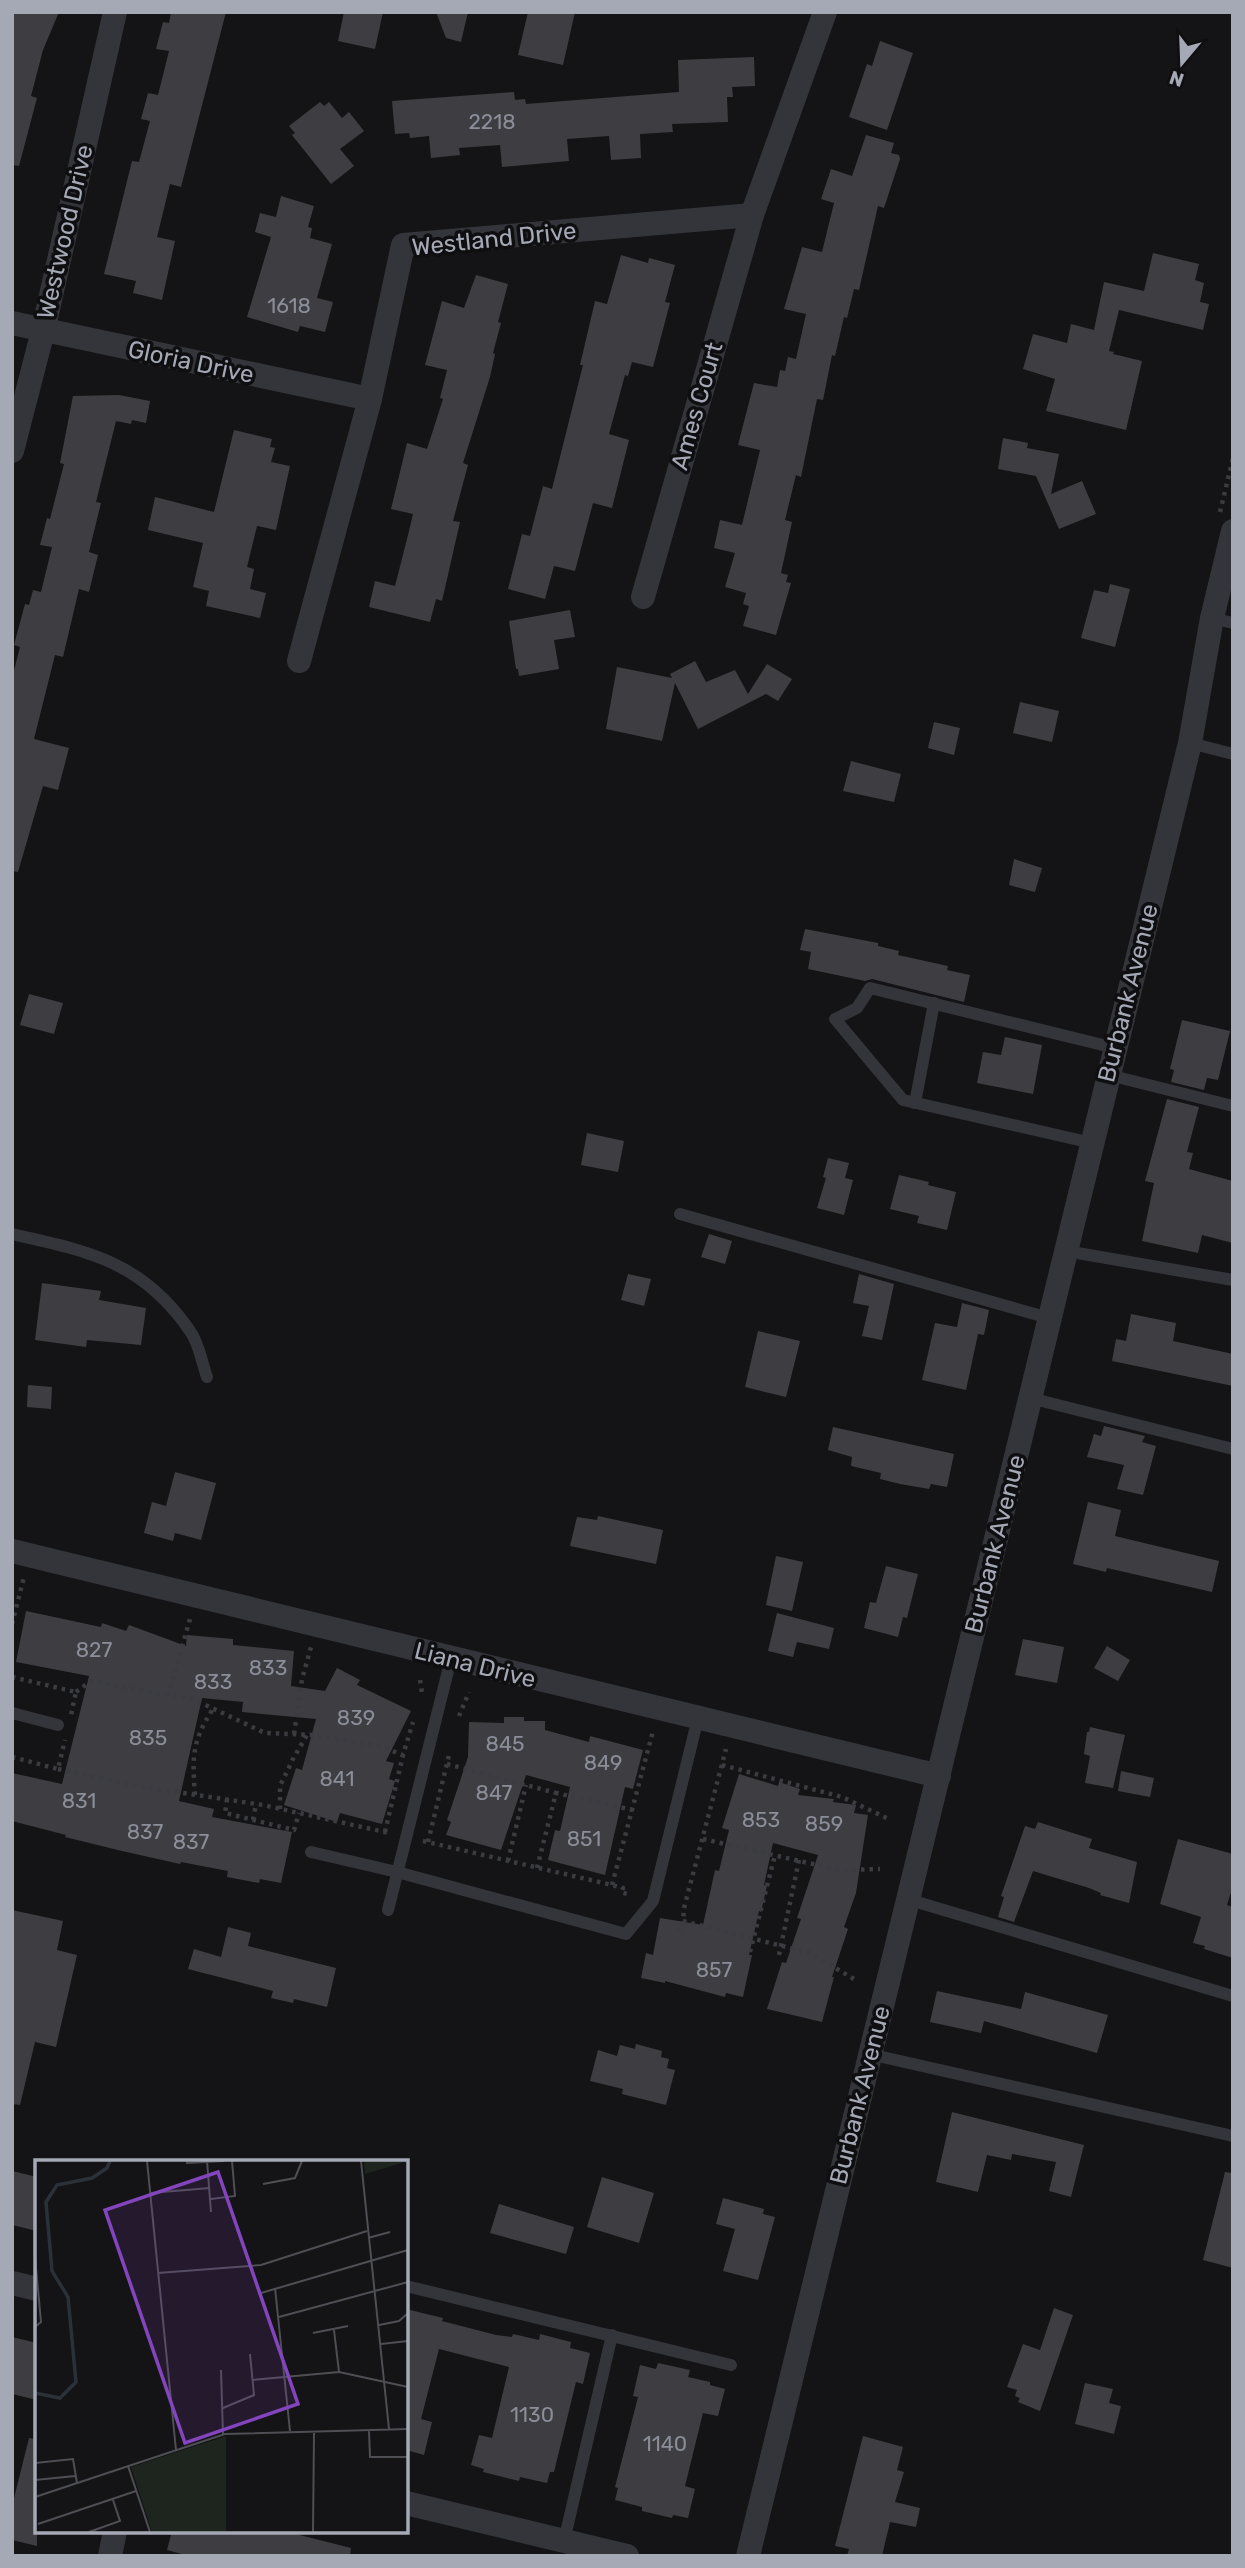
<svg xmlns="http://www.w3.org/2000/svg" width="1245" height="2568" font-family="Rubik,sans-serif">
  <style>
    .building { fill: #3e3e42 }
    .lines { fill: none; stroke-linecap: round; stroke-linejoin: round }
    .path { stroke: #3a3c41; stroke-width: 4.5; stroke-dasharray: 3.5 5; stroke-linecap: butt }
    .lane { stroke: #34353a; stroke-width: 12 }
    .street { stroke: #34353a; stroke-width: 24 }
    .labels { text-anchor: middle; dominant-baseline: central; stroke-width: 7; stroke-linejoin: round; paint-order: stroke }
    .number-label { font-size: 21px; fill: #8b8e99 }
    .street-label { font-size: 24px; fill: #a5a9b6; stroke: #0f0e10 }
    .inset-river { fill: none; stroke: #2a3139; stroke-width: 3.5 }
    .inset-road { fill: none; stroke: #4e4f55; stroke-width: 2 }
    .view { fill: #8345bd; fill-opacity: 0.15; stroke: #8345bd; stroke-width: 3.5 }
    .inset-edge { fill: none; stroke: #a5a9b6; stroke-width: 3.5 }
  </style>
  <rect width="100%" height="100%" fill="#141315"/>
  <!-- building -->
  <g class="building">
    <polygon points="12,12 59,12 43,50 31,96 37,98 19,166 12,165"/>
    <polygon points="171,12 226,12 181,187 170,184 157,237 175,241 162,300 133,293 136,281 104,274 132,161 139,162 150,121 141,119 148,93 158,95 169,51 156,49 163,22 169,23"/>
    <polygon points="344,12 383,12 375,49 338,41"/>
    <polygon points="436,12 468,12 461,42 446,38"/>
    <polygon points="528,12 575,12 563,65 518,55"/>
    <polygon points="880,41 913,53 887,130 849,117 867,64 872,66"/>
    <polygon points="754,57 755,86 732,87 733,97 727,97 728,122 672,124 673,132 640,134 641,158 611,160 609,136 567,139 569,161 502,167 500,145 459,148 460,155 431,158 429,136 410,138 409,133 395,134 392,101 514,92 515,100 525,99 526,104 679,92 678,60"/>
    <polygon points="320,102 324,106 329,102 342,118 349,112 364,131 340,149 354,166 331,184 292,135 295,133 289,126"/>
    <polygon points="866,135 894,143 891,153 899,155 900,159 884,208 878,206 859,290 854,289 847,318 844,317 835,356 832,355 823,400 817,399 801,477 796,475 785,520 792,522 781,573 788,575 786,582 791,583 776,635 743,626 749,606 743,604 746,593 725,587 735,553 714,548 720,520 742,525 760,450 738,445 754,383 777,387 780,370 785,371 788,357 796,359 806,314 784,309 802,247 822,252 834,203 821,199 831,169 852,176"/>
    <polygon points="281,196 314,206 308,227 312,228 310,238 332,244 317,298 333,302 325,332 300,326 298,332 247,317 271,237 255,232 260,213 276,217"/>
    <polygon points="1153,253 1199,264 1195,280 1204,283 1200,302 1209,304 1203,330 1119,310 1109,351 1114,352 1113,354 1142,361 1126,430 1046,411 1055,379 1023,369 1033,334 1067,343 1071,324 1094,330 1104,282 1144,291"/>
    <polygon points="621,255 648,263 649,258 675,265 665,302 670,303 653,367 632,362 628,376 625,375 609,434 629,440 612,508 593,503 575,571 554,566 545,599 508,589 522,534 530,536 543,486 552,489 583,365 580,365 595,301 607,304"/>
    <polygon points="476,275 508,284 498,322 501,323 493,353 495,354 490,377 463,463 468,465 453,521 460,522 450,566 442,601 436,599 430,622 369,607 375,581 395,586 408,535 413,514 391,509 407,443 427,449 443,399 440,398 447,370 425,365 442,301 464,308"/>
    <polygon points="119,395 150,401 146,423 132,420 131,424 116,421 96,502 101,503 89,552 98,555 89,592 79,589 63,657 55,655 34,739 69,748 58,790 43,786 18,872 12,871 12,678 20,647 14,645 25,604 29,605 33,590 41,592 52,547 40,545 47,518 50,519 64,464 60,463 73,396"/>
    <polygon points="234,430 272,439 270,447 275,448 271,462 290,466 276,530 257,526 247,567 254,569 250,589 266,593 260,618 206,606 209,591 193,587 203,543 148,530 155,497 214,512"/>
    <polygon points="1003,438 1028,443 1027,448 1059,454 1051,494 1082,481 1096,514 1059,529 1036,476 998,469"/>
    <polygon points="1110,584 1130,589 1115,647 1081,638 1094,590 1108,593"/>
    <polygon points="570,610 575,637 554,640 559,669 519,676 518,669 516,669 509,621"/>
    <polygon points="695,661 706,682 735,670 748,694 767,664 792,679 778,701 766,694 698,729 675,683 662,741 606,729 617,667 672,678 670,674"/>
    <polygon points="1020,702 1059,711 1052,742 1013,733"/>
    <polygon points="934,722 960,728 954,755 928,748"/>
    <polygon points="851,761 901,774 894,802 843,791"/>
    <polygon points="1014,859 1042,868 1035,892 1009,885"/>
    <polygon points="805,929 878,943 878,946 899,951 898,955 948,966 947,970 970,975 964,1002 872,979 865,981 808,969 811,952 800,950"/>
    <polygon points="29,994 63,1003 54,1034 20,1025"/>
    <polygon points="1182,1020 1230,1031 1218,1080 1207,1078 1204,1090 1171,1082 1174,1070 1170,1069"/>
    <polygon points="1005,1037 1042,1045 1033,1094 977,1083 983,1052 1001,1055"/>
    <polygon points="1167,1099 1199,1107 1187,1152 1193,1153 1189,1169 1233,1181 1233,1243 1202,1235 1198,1253 1142,1241 1154,1183 1145,1181"/>
    <polygon points="587,1133 624,1141 618,1172 581,1165"/>
    <polygon points="828,1158 849,1163 845,1178 853,1180 844,1215 817,1208 826,1178 823,1177"/>
    <polygon points="899,1175 929,1182 928,1185 956,1192 947,1230 917,1223 919,1216 890,1209"/>
    <polygon points="709,1234 732,1241 725,1264 701,1257"/>
    <polygon points="628,1274 651,1279 644,1306 621,1300"/>
    <polygon points="859,1274 894,1284 882,1340 862,1336 869,1306 853,1303"/>
    <polygon points="42,1283 101,1291 99,1300 146,1308 141,1345 87,1340 86,1347 35,1340"/>
    <polygon points="962,1303 989,1310 984,1335 978,1334 966,1390 922,1380 935,1323 957,1327"/>
    <polygon points="1131,1314 1176,1323 1173,1341 1233,1354 1233,1386 1112,1361 1116,1339 1126,1341"/>
    <polygon points="758,1331 800,1341 786,1397 745,1387"/>
    <polygon points="28,1385 52,1387 51,1409 27,1407"/>
    <polygon points="1104,1426 1145,1436 1142,1442 1156,1446 1143,1495 1117,1489 1124,1465 1087,1457 1094,1434 1101,1436"/>
    <polygon points="833,1427 954,1454 947,1487 931,1484 929,1489 900,1484 880,1479 881,1473 851,1466 852,1457 828,1450"/>
    <polygon points="175,1472 216,1483 201,1540 175,1533 173,1541 144,1533 152,1502 166,1506"/>
    <polygon points="1088,1502 1121,1510 1115,1536 1219,1561 1212,1592 1107,1568 1106,1572 1073,1564"/>
    <polygon points="598,1516 663,1530 656,1564 570,1546 577,1517 597,1520"/>
    <polygon points="776,1556 803,1562 792,1611 766,1605"/>
    <polygon points="886,1566 918,1574 907,1618 903,1617 898,1637 864,1628 870,1602 876,1603"/>
    <polygon points="26,1611 101,1627 102,1623 126,1631 129,1625 186,1646 187,1635 233,1639 233,1645 294,1651 291,1686 325,1691 337,1668 360,1680 357,1685 411,1711 386,1761 394,1763 389,1779 395,1781 382,1824 340,1813 337,1822 284,1805 296,1768 302,1770 316,1719 242,1712 243,1702 202,1698 179,1801 214,1809 212,1817 292,1832 281,1883 260,1879 259,1883 227,1877 228,1871 181,1862 180,1864 122,1851 65,1837 66,1835 12,1821 12,1773 62,1784 89,1676 16,1662"/>
    <polygon points="777,1613 834,1628 829,1649 797,1642 793,1657 768,1651"/>
    <polygon points="1023,1639 1064,1647 1057,1683 1015,1675"/>
    <polygon points="1107,1646 1130,1660 1118,1681 1094,1668"/>
    <polygon points="504,1717 524,1717 524,1721 545,1721 545,1730 589,1742 590,1736 643,1750 633,1789 625,1787 605,1875 548,1860 555,1830 560,1831 570,1787 526,1775 501,1850 446,1835 451,1822 447,1820 468,1757 469,1722 504,1723"/>
    <polygon points="1090,1727 1125,1735 1113,1788 1085,1783 1090,1756 1084,1754 1087,1732 1089,1732"/>
    <polygon points="1121,1771 1154,1778 1150,1797 1118,1791"/>
    <polygon points="739,1774 778,1786 779,1782 800,1789 798,1795 834,1799 833,1802 856,1805 854,1813 868,1815 856,1893 844,1927 848,1929 832,1977 834,1977 822,2022 767,2009 782,1962 786,1963 801,1919 797,1918 818,1855 773,1843 764,1885 767,1886 761,1912 759,1911 749,1955 752,1955 743,1997 726,1993 725,1997 665,1981 665,1983 641,1978 646,1953 653,1955 660,1918 703,1925 715,1870 719,1871 729,1830 722,1828"/>
    <polygon points="1038,1822 1092,1839 1089,1848 1137,1862 1129,1903 1100,1895 1101,1893 1089,1888 1033,1871 1014,1922 998,1917 1004,1897 1001,1896 1025,1826 1035,1829"/>
    <polygon points="1178,1839 1233,1854 1233,1886 1227,1905 1233,1907 1233,1958 1204,1949 1205,1946 1193,1943 1201,1917 1160,1904"/>
    <polygon points="12,1910 63,1921 57,1950 77,1955 56,2047 35,2042 20,2105 12,2104"/>
    <polygon points="228,1927 251,1933 248,1946 336,1968 327,2007 294,1999 293,2003 271,1998 273,1991 188,1969 194,1949 221,1957"/>
    <polygon points="937,1991 1021,2009 1025,1992 1108,2015 1097,2053 984,2021 981,2033 930,2022"/>
    <polygon points="636,2044 662,2051 661,2057 669,2059 667,2068 675,2070 666,2105 622,2094 623,2089 590,2081 598,2050 617,2056 620,2045 635,2049"/>
    <polygon points="952,2112 1084,2145 1071,2197 1049,2191 1056,2162 1012,2154 1011,2160 987,2155 978,2192 936,2182"/>
    <polygon points="12,2171 37,2177 37,2231 12,2225"/>
    <polygon points="1225,2172 1233,2173 1233,2268 1203,2260"/>
    <polygon points="602,2177 654,2193 639,2243 587,2227"/>
    <polygon points="723,2198 764,2209 763,2214 775,2217 758,2280 723,2271 735,2229 716,2224"/>
    <polygon points="499,2204 574,2227 566,2254 490,2233"/>
    <polygon points="1054,2308 1073,2315 1040,2411 1018,2402 1020,2398 1015,2396 1017,2390 1007,2387 1023,2344 1040,2350"/>
    <polygon points="406,2309 443,2318 442,2321 496,2335 512,2337 513,2334 539,2340 540,2334 571,2342 570,2348 590,2353 583,2384 576,2382 554,2472 550,2472 547,2483 520,2477 519,2481 483,2472 484,2469 471,2465 479,2435 492,2438 509,2367 439,2349 421,2419 432,2422 424,2455 406,2450"/>
    <polygon points="12,2337 37,2343 37,2400 12,2394"/>
    <polygon points="658,2363 690,2370 688,2377 710,2382 710,2385 725,2389 718,2416 703,2413 685,2486 695,2489 688,2518 673,2515 672,2518 642,2511 642,2507 615,2500 618,2488 615,2487 638,2397 633,2396 640,2365 656,2369"/>
    <polygon points="1085,2383 1113,2389 1109,2403 1121,2406 1114,2434 1075,2424"/>
    <polygon points="863,2436 903,2447 897,2470 904,2472 895,2502 920,2508 916,2527 890,2522 882,2556 847,2556 849,2549 835,2546"/>
    <polygon points="29,2438 37,2439 37,2546 12,2540 12,2506"/>
    <polygon points="172,2531 284,2531 351,2548 350,2556 189,2556 167,2550"/>
  </g>
  <g class="lines">
    <!-- path -->
    <g class="path">
      <polyline points="1220,512 1233,458"/>
      <polyline points="12,1624 24,1577"/>
      <polyline points="12,1677 76,1692 71,1715"/>
      <polyline points="420,1680 422,1693"/>
      <polyline points="76,1692 91,1681 195,1700 265,1733 313,1735 379,1746 403,1755 413,1722"/>
      <polyline points="168,1696 190,1619"/>
      <polyline points="459,1716 469,1692"/>
      <polyline points="294,1734 302,1679 311,1647"/>
      <polyline points="12,1757 58,1769 65,1740"/>
      <polyline points="447,1764 556,1793"/>
      <polyline points="722,1765 842,1797 891,1820"/>
      <polyline points="58,1769 143,1787 263,1805 389,1833"/>
      <path d="M195,1795C192,1757 192,1741 213,1709"/>
      <polyline points="227,1799 225,1813 294,1830 299,1813"/>
      <polyline points="280,1809 280,1786 294,1757 307,1735"/>
      <polyline points="253,1820 256,1804"/>
      <polyline points="385,1832 403,1755"/>
      <polyline points="703,1839 839,1870 880,1869"/>
      <polyline points="423,1841 612,1885 623,1888 621,1892 630,1895"/>
      <polyline points="428,1842 449,1755"/>
      <polyline points="508,1861 526,1785"/>
      <polyline points="537,1868 556,1793 633,1810"/>
      <polyline points="612,1885 653,1731"/>
      <polyline points="683,1921 810,1953 854,1979"/>
      <polyline points="678,1932 683,1924 684,1908 726,1749"/>
      <polyline points="750,1952 775,1855"/>
      <polyline points="779,1955 799,1860"/>
    </g>
    <!-- lane -->
    <g class="lane">
      <polyline points="1212,618 1233,623"/>
      <polyline points="1190,743 1233,754"/>
      <polyline points="1109,1075 1233,1106"/>
      <polyline points="915,1103 934,1003"/>
      <polyline points="1092,1143 903,1100 835,1019 857,1008 870,988 1115,1048"/>
      <polyline points="680,1214 1049,1318"/>
      <path d="M12,1234C89,1251 143,1262 190,1331C199,1343 202,1363 207,1377"/>
      <polyline points="1066,1251 1233,1280"/>
      <polyline points="1030,1398 1233,1449"/>
      <polyline points="12,1713 58,1725"/>
      <polyline points="311,1852 397,1872 626,1934 653,1901 698,1718"/>
      <polyline points="910,1900 1233,1996"/>
      <polyline points="388,1910 451,1659"/>
      <polyline points="869,2054 1233,2136"/>
      <polyline points="406,2286 731,2365"/>
      <polyline points="564,2541 612,2335"/>
    </g>
    <!-- street -->
    <g class="street">
      <polyline points="12,323 370,399"/>
      <polyline points="12,451 43,331 115,12"/>
      <polyline points="643,597 752,215 825,12"/>
      <polyline points="299,661 370,399 403,245 752,215"/>
      <polyline points="12,1551 939,1776"/>
      <polyline points="12,2283 37,2289"/>
      <polyline points="406,2503 627,2556"/>
      <polyline points="110,2556 115,2531"/>
      <polyline points="748,2556 1190,743 1212,618 1233,531"/>
    </g>
  </g>
  <g class="labels">
    <!-- number labels -->
    <g class="number-label">
      <text x="492" y="121">2218</text>
      <text x="289" y="305">1618</text>
      <text x="94" y="1649">827</text>
      <text x="268" y="1667">833</text>
      <text x="213" y="1681">833</text>
      <text x="356" y="1717">839</text>
      <text x="148" y="1737">835</text>
      <text x="505" y="1743">845</text>
      <text x="603" y="1762">849</text>
      <text x="337" y="1778">841</text>
      <text x="494" y="1792">847</text>
      <text x="79" y="1800">831</text>
      <text x="761" y="1819">853</text>
      <text x="824" y="1823">859</text>
      <text x="145" y="1831">837</text>
      <text x="584" y="1838">851</text>
      <text x="191" y="1841">837</text>
      <text x="714" y="1969">857</text>
      <text x="532" y="2414">1130</text>
      <text x="665" y="2443">1140</text>
    </g>
    <!-- street labels -->
    <g class="street-label">
      <text transform="translate(65 232) rotate(-77)">Westwood Drive</text>
      <text transform="translate(494 239) rotate(-6)">Westland Drive</text>
      <text transform="translate(191 362) rotate(12)">Gloria Drive</text>
      <text transform="translate(697 406) rotate(-74)">Ames Court</text>
      <text transform="translate(1128 993) rotate(-76)">Burbank Avenue</text>
      <text transform="translate(995 1544) rotate(-76)">Burbank Avenue</text>
      <text transform="translate(475 1665) rotate(14)">Liana Drive</text>
      <text transform="translate(860 2095) rotate(-76)">Burbank Avenue</text>
    </g>
  </g>
  <!-- overview -->
  <g transform="translate(35 2160)">
    <rect width="373" height="373" fill="#141315"/>
    <path d="M329,1H373L330,14ZM191,276V372H117L96,307Z" fill="#1e251f"/>
    <path class="inset-river" d="M0,233L25,238L41,222L33,137L17,111L11,42L22,25L57,18L72,8L75,1"/>
    <path class="inset-road" d="M112,1L141,290M172,1L176,52M326,1L354,269M151,3L189,1M228,24L260,18L267,1M115,33L175,28M176,39L200,36L197,1M333,78L355,72M0,97L6,162L0,167M123,113L226,105L332,71M240,128L255,271M226,133L373,90M244,157L373,122M344,165L364,161L373,153M299,170L304,212M278,173L313,166M346,184L373,181M186,210L188,275M217,220L304,212L373,227M188,248L219,235L215,194M334,271L335,297H373M0,303L38,299L42,323M93,306L115,372M0,320L40,316M0,337L190,274L373,269M3,364L101,331M54,372L85,361L78,340M278,372L279,273"/>
    <path class="view" d="M183,12L263,244L150,283L70,50Z"/>
    <rect width="373" height="373" class="inset-edge"/>
  </g>
  <!-- border -->
  <rect width="1245" height="2568" fill="none" stroke="#a5a9b6" stroke-width="28"/>
  <!-- north arrow -->
  <g transform="translate(1182 63) rotate(199)" stroke="#0f0e10" stroke-width="5" paint-order="stroke">
  <path d="M0-5L12 26L0 18L-12 26Z" fill="#a5a9b6"/>
  <text y="-10" font-size="19" font-weight="bold" text-anchor="middle" fill="#a5a9b6">N</text>
  </g>
</svg>
